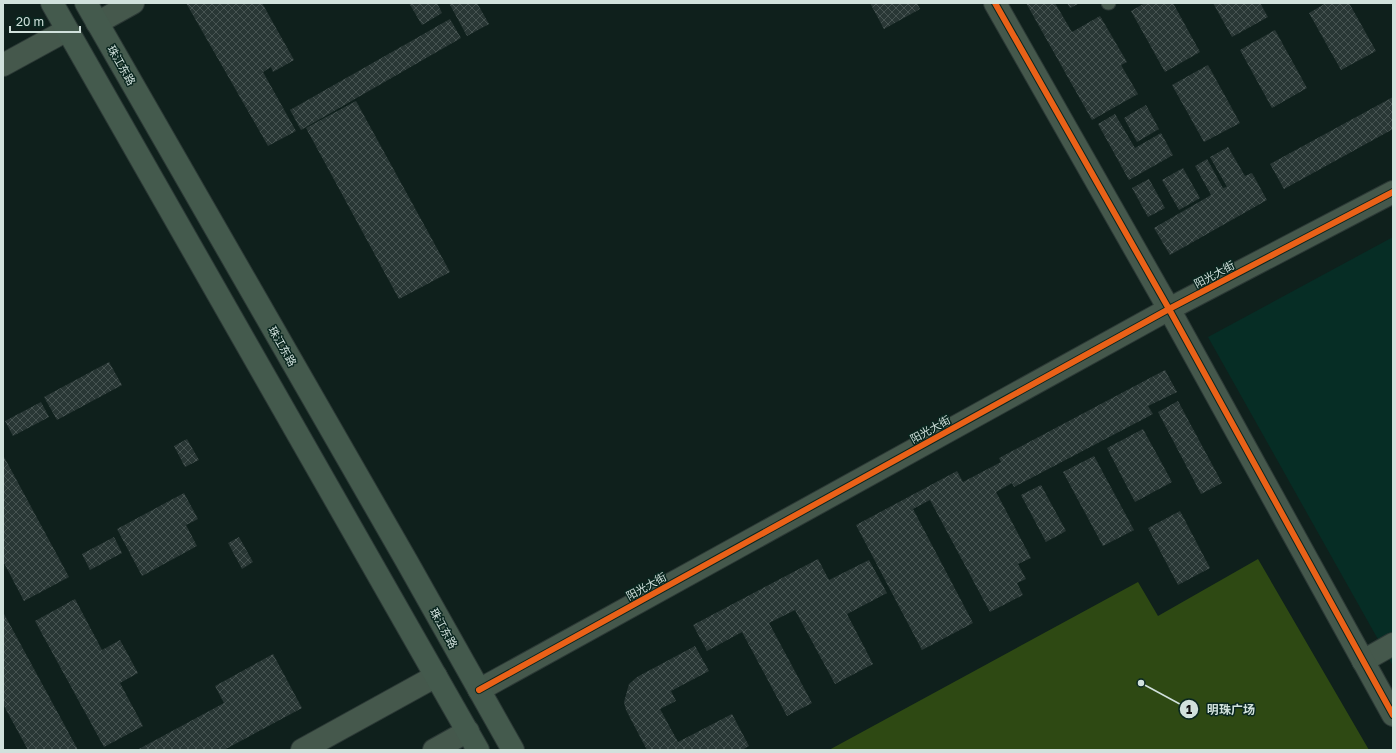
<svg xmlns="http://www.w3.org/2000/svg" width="1396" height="753" font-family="'Golos Text','Noto Sans SC',sans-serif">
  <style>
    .built { fill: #062d25 }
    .park { fill: #2e4913 }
    .building { fill: url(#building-cross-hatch) }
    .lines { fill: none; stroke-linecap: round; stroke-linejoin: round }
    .service-casing { stroke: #2c3936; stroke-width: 15 }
    .minor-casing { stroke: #2c3936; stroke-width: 24 }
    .tertiary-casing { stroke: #2c3936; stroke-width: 24 }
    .secondary-casing { stroke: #2c3936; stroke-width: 24 }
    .service { stroke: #45584c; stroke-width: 13 }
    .minor { stroke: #45584c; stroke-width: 22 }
    .tertiary { stroke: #45584c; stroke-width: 22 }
    .secondary { stroke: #445a4d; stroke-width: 22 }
    .cycleway-casing { stroke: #09261f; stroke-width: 8 }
    .cycleway { stroke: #ea6118; stroke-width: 6 }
    .labels { text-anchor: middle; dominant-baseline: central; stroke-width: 3; stroke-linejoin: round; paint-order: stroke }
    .street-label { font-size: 11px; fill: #d1e1dc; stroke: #09261f }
    .leader { fill: none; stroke: #d1e1dc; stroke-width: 1.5 }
    .callout-dot { fill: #d1e1dc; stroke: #09261f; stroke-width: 1.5 }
    .mark-label { font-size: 12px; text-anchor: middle; font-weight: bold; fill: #111 }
    .callout-label { font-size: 12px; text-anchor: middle; font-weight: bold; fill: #d1e1dc; stroke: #09261f; stroke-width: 3; stroke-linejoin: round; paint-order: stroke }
  </style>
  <defs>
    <pattern id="building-cross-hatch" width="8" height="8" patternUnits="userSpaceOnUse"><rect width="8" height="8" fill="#293735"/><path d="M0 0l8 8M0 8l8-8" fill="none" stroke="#475452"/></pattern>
  </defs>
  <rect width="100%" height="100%" fill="#0f201c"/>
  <!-- built -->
  <polygon class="built" points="1393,237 1393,666 1208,337"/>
  <!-- park -->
  <polygon class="park" points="1258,559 1369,750 829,750 1138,582 1158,616"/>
  <!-- building -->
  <g class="building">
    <polygon points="186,3 262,3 294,60 273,72 271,67 263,72 296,131 268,146"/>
    <polygon points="409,3 437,3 442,13 422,25"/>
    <polygon points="449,3 477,3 489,24 467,36"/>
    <polygon points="870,3 917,3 920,9 884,29"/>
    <polygon points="1026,3 1055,3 1072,32 1100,16 1127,62 1121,65 1138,94 1092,120"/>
    <polygon points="1067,3 1080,3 1070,8"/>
    <polygon points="1145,3 1173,3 1200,52 1165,72 1131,11"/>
    <polygon points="1213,3 1260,3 1268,17 1232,37"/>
    <polygon points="1326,3 1349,3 1376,51 1341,70 1309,13"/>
    <polygon points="450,19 461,38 301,130 290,110"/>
    <polygon points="1275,30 1307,88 1272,108 1240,50"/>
    <polygon points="1208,65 1240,123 1204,142 1172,85"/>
    <polygon points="1393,97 1393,129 1284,189 1270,164"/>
    <polygon points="356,101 450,272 399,299 306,128"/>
    <polygon points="1146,105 1159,129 1137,142 1124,118"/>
    <polygon points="1115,114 1135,148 1161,133 1173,155 1129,180 1098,124"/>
    <polygon points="1228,147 1245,176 1252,173 1267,200 1170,255 1154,228 1211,195 1195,166 1207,159 1223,188 1227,187 1210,157"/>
    <polygon points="1183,168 1200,198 1179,210 1162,180"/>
    <polygon points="1149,179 1165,208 1148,217 1132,188"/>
    <polygon points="109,362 122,385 57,420 44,397"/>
    <polygon points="1165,370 1177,392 1148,406 1153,414 1014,487 1012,483 996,492 1031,558 1018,564 1026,579 1017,583 1023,595 990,612 930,500 913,509 973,623 922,650 856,525 957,471 963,482 1001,462 999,458"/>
    <polygon points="1178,401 1222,483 1201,494 1158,412"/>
    <polygon points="41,402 49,417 13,436 5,421"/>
    <polygon points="1143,429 1172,482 1135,502 1107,448"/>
    <polygon points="187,439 199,460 185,467 174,446"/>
    <polygon points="3,455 69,577 24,601 3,561"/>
    <polygon points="1094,456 1134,530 1103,546 1063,472"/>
    <polygon points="1041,485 1066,531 1046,542 1021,495"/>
    <polygon points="184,493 198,519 186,525 197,546 142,576 117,529"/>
    <polygon points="1180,511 1210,568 1178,585 1148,528"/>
    <polygon points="114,537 122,553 90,570 82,554"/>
    <polygon points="239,537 253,562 242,569 228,543"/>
    <polygon points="818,559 829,580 869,560 887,593 847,614 873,664 835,684 795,610 769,623 812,703 787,716 742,632 707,651 693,625"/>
    <polygon points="75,599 102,650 120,640 138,673 120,683 143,726 104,747 35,621"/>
    <polygon points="3,612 15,634 78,750 28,750 3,704"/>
    <polygon points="695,646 709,671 671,691 676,701 660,709 678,742 732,714 749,746 742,750 647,750 626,710 624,702 629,684 637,677"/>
    <polygon points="273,654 302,708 224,750 137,750 224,703 215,686"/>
  </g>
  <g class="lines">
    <!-- service casing -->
    <g class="service-casing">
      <polyline id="service" points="1108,3 1109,3"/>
    </g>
    <!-- minor casing -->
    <g class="minor-casing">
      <g id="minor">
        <polyline points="97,23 133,3"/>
        <polyline points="3,65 67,30"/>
        <polyline points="1363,661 1393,644"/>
      </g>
    </g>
    <!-- tertiary casing -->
    <g class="tertiary-casing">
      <g id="tertiary">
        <polyline points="995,3 1169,309 1393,715"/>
        <polyline points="479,690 1169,309 1393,192"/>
        <polyline points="302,750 436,676"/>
        <polyline points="434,750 468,731"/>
      </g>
    </g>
    <!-- secondary casing -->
    <g class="secondary-casing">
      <g id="secondary">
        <polyline points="52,3 478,750"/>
        <polyline points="86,3 406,560 513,750"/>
      </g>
    </g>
    <!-- service -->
    <use href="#service" class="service"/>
    <!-- minor -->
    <use href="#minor" class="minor"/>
    <!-- tertiary -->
    <use href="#tertiary" class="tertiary"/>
    <!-- secondary -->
    <use href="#secondary" class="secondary"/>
    <!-- cycleway casing -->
    <g class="cycleway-casing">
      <g id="cycleway">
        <polyline points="995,3 1169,309 1393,715"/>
        <polyline points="479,690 1169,309 1393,192"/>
      </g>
    </g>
    <!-- cycleway -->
    <use href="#cycleway" class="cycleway"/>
  </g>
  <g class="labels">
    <!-- street labels -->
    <g class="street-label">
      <text transform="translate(122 65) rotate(60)">珠江东路</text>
      <text transform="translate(1214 274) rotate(-28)">阳光大街</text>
      <text transform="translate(283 346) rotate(60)">珠江东路</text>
      <text transform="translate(930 429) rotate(-29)">阳光大街</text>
      <text transform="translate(646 586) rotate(-29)">阳光大街</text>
      <text transform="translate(444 628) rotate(61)">珠江东路</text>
    </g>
  </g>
  <!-- callouts -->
  <path class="leader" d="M1141 683L1189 709"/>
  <g class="callout-dot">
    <circle cx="1141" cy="683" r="4"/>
    <circle cx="1189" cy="709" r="10"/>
  </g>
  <g class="mark-label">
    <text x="1189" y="714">1</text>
  </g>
  <g class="callout-label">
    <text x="1231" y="714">明珠广场</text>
  </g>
  <!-- border -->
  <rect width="1396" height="753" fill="none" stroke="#d1e1dc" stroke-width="8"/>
  <!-- scale -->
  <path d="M10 26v6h70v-6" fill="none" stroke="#d1e1dc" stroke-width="2"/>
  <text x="16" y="26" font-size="12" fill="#d1e1dc" stroke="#09261f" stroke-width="3" paint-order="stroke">20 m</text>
</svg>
